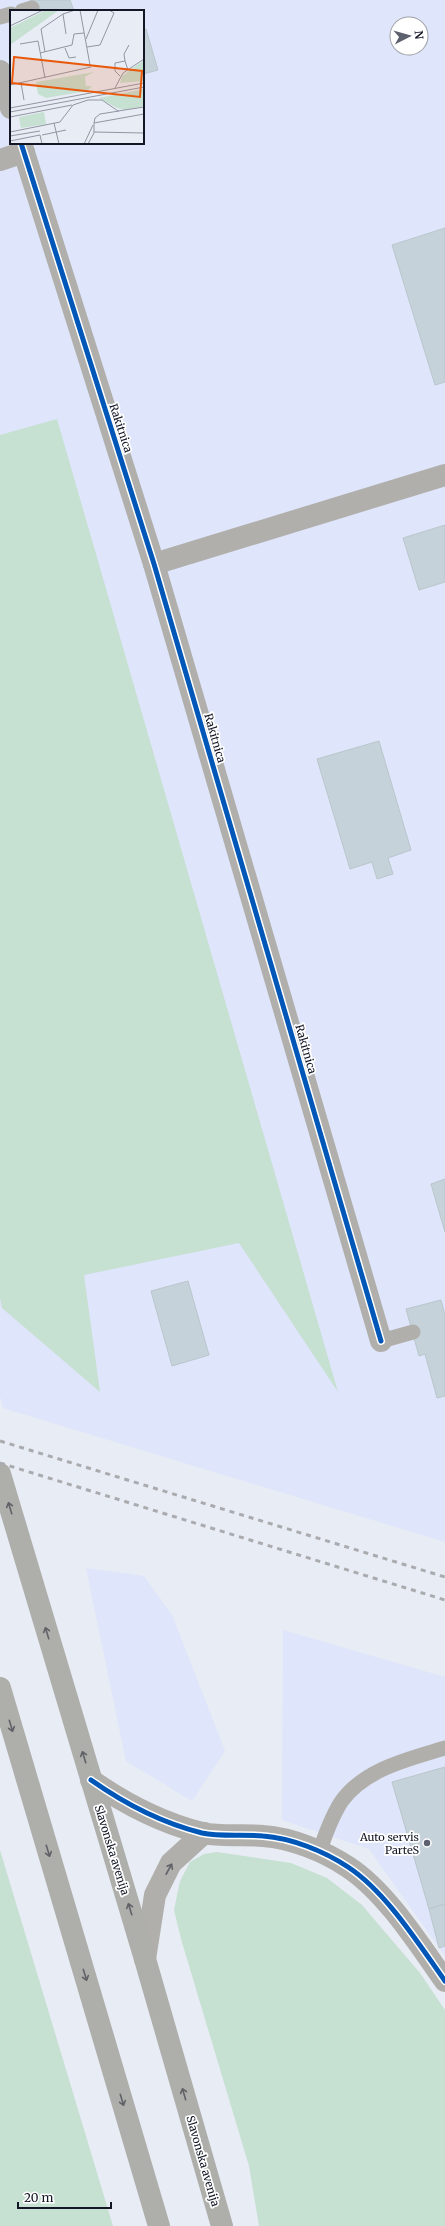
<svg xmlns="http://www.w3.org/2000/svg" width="445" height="2226" font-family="Merriweather,serif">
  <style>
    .built { fill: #dfe5fa; fill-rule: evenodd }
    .green { fill: #c6e0d2 }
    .building { fill: #c5d2d9; stroke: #b9c6cc }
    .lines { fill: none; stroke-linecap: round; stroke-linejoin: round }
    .lane { stroke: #b0afab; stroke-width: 15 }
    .street { stroke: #b0afab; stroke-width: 22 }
    .secondary { stroke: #aeaeab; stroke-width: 22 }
    .rail { stroke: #aaabae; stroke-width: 3; stroke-dasharray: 5 5; stroke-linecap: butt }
    .cycleway-casing { stroke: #fff; stroke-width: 8 }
    .cycleway { stroke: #0057b8; stroke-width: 5 }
    .oneway { stroke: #606268 }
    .oneway2 { stroke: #616268 }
    .poi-dot { fill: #5d616e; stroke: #fff; stroke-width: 1.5 }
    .labels { text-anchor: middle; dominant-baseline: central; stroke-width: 3.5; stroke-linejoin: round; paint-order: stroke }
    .street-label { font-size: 11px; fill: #121625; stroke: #fff }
    .poi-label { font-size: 11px; fill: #121625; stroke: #fff; text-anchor: end }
    .inset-road { fill: none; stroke: #9296a2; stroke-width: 1 }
    .view { fill: #e8590c; fill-opacity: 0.15; stroke: #e8590c; stroke-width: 2 }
    .inset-edge { fill: none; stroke: #121625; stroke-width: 2 }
  </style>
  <rect width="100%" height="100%" fill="#e8ecf5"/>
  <!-- built -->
  <g class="built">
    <path d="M0,0H445V1542L3,1408L0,1396ZM11,11H143V143H11ZM397,24H421V48H397Z"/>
    <polygon points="86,1568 144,1576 172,1615 225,1751 192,1801 126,1761"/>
    <polygon points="283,1630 445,1677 445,1956 369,1849 282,1820"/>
  </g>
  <!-- green -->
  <g class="green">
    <polygon points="57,419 338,1392 239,1243 84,1275 100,1392 2,1308 0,1298 0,435"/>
    <polygon points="0,1850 113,2226 0,2226"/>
    <polygon points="217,1852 291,1863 327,1878 362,1905 420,1973 445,2010 445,2226 259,2226 249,2166 181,1939 174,1910 180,1881 190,1862 204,1854"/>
  </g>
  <!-- building -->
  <g class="building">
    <polygon points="30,0 70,0 74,11 33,11"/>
    <polygon points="146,29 158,70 143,74 143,30"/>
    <polygon points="445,228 445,382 435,385 392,245"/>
    <polygon points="445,525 445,582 419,590 403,538"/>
    <polygon points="379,741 411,850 388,858 393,874 377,879 372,862 350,869 317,759"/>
    <polygon points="445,1179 445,1232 431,1184"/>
    <polygon points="188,1281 209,1355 172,1366 151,1291"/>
    <polygon points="441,1300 445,1315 445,1396 437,1398 425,1354 419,1356 406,1309"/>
    <polygon points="445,1767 445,1904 429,1909 392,1782"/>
    <polygon points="445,1904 445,1946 439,1948 429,1909"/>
  </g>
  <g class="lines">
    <!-- lane -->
    <g class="lane">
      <polyline points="22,11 32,8"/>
      <polyline points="0,17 11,14"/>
      <polyline points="381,1341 413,1332"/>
      <path d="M319,1853C325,1835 331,1818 341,1802C364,1769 409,1759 445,1748"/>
    </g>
    <!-- street -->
    <g class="street">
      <polyline points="0,71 11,108"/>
      <polyline points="21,143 154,564 381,1341"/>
      <polyline points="0,160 24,152"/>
      <polyline points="154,564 445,475"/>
      <path d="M91,1780C125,1804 162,1823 202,1833C221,1837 243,1834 263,1836C291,1838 324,1851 348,1867C386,1892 418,1943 445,1981"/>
      <polyline points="145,1959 155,1895 171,1863 204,1833"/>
    </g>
    <!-- secondary -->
    <g class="secondary">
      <polyline points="0,1474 145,1959 222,2226"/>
      <polyline points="0,1688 159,2226"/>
    </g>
    <!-- rail -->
    <g class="rail">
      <polyline points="0,1441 445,1577"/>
      <polyline points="0,1463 445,1600"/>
    </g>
    <!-- cycleway casing -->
    <g class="cycleway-casing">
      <g id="cycleway">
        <polyline points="21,143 154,564 381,1341"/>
        <path d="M91,1780C125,1804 162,1823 202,1833C221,1837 243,1834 263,1836C291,1838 324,1851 348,1867C386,1892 418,1943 445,1981"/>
      </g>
    </g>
    <!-- cycleway -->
    <use href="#cycleway" class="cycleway"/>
  </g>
  <!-- one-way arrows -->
  <defs><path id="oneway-shaft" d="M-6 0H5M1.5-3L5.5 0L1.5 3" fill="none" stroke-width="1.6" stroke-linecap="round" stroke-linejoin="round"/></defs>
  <g class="oneway">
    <use href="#oneway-shaft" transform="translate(10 1508) rotate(-107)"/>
    <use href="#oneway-shaft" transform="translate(47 1633) rotate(-107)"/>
    <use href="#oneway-shaft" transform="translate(11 1726) rotate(73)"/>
    <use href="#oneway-shaft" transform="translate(84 1757) rotate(-107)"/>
    <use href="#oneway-shaft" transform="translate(48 1851) rotate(73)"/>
    <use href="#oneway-shaft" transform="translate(130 1909) rotate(-107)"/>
    <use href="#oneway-shaft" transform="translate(85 1975) rotate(73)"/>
    <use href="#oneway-shaft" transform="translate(184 2094) rotate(-106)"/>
    <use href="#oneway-shaft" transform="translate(122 2100) rotate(73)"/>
  </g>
  <use class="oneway2" href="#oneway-shaft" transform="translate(169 1869) rotate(-61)"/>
  <!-- markers -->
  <circle class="poi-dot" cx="427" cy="1843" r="4"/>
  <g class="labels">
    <!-- street labels -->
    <g class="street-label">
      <text transform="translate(121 428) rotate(72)">Rakitnica</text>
      <text transform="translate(215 738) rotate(74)">Rakitnica</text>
      <text transform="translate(306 1049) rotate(74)">Rakitnica</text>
      <text transform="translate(112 1850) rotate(73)">Slavonska avenija</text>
      <text transform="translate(203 2161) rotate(74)">Slavonska avenija</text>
    </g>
    <!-- poi labels -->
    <g class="poi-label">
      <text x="419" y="1837">Auto servis<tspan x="419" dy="13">ParteS</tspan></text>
    </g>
  </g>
  <!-- overview -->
  <g transform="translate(10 10)">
    <rect width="134" height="134" fill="#e8ecf5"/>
    <path d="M36,0H49L0,35V18ZM134,50V71L110,73L112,66ZM84,62L75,67L76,76H82L77,81L36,88L28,84L26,72ZM134,79V96L116,100L107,98L89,88ZM34,102L36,114L11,118L9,107Z" fill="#c6e0d2"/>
    <path class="inset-road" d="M70,0L80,55M0,16L33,0M56,24L53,4L65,0M76,29L88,0M10,34L28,31L35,68M77,37L90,35L104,3L99,0M55,38L59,48L66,47M35,42L31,19L53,4M30,43L62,35L64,24L74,23M115,51L114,44L119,35M110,66L105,61V53L115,51L118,60M11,73L14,90M0,75L81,57M105,78L113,63L134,49M0,98L134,73M109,101L90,104L85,108L84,113L134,104M0,102L134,77M0,107L62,95M44,113L49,134M0,122L50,112L63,95L78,90H92L108,101L134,97M84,122L134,123M32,125L56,120M0,126L30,121M0,131L30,125L32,134M74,134L83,115M78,134L84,123V113"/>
    <path class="view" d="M4,47L132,61L130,87L2,73Z"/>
    <rect width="134" height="134" class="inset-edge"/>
  </g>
  <!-- north arrow -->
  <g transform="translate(409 36) rotate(84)"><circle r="19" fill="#ffffff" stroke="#a0a2a8"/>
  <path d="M0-3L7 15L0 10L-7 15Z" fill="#5d616e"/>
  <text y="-6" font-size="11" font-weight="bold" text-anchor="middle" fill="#121625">N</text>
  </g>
  <!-- scale -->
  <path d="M18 2202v6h93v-6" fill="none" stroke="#121625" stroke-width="2"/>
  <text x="24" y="2202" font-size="12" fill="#121625" stroke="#ffffff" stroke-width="3" paint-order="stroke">20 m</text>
</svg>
